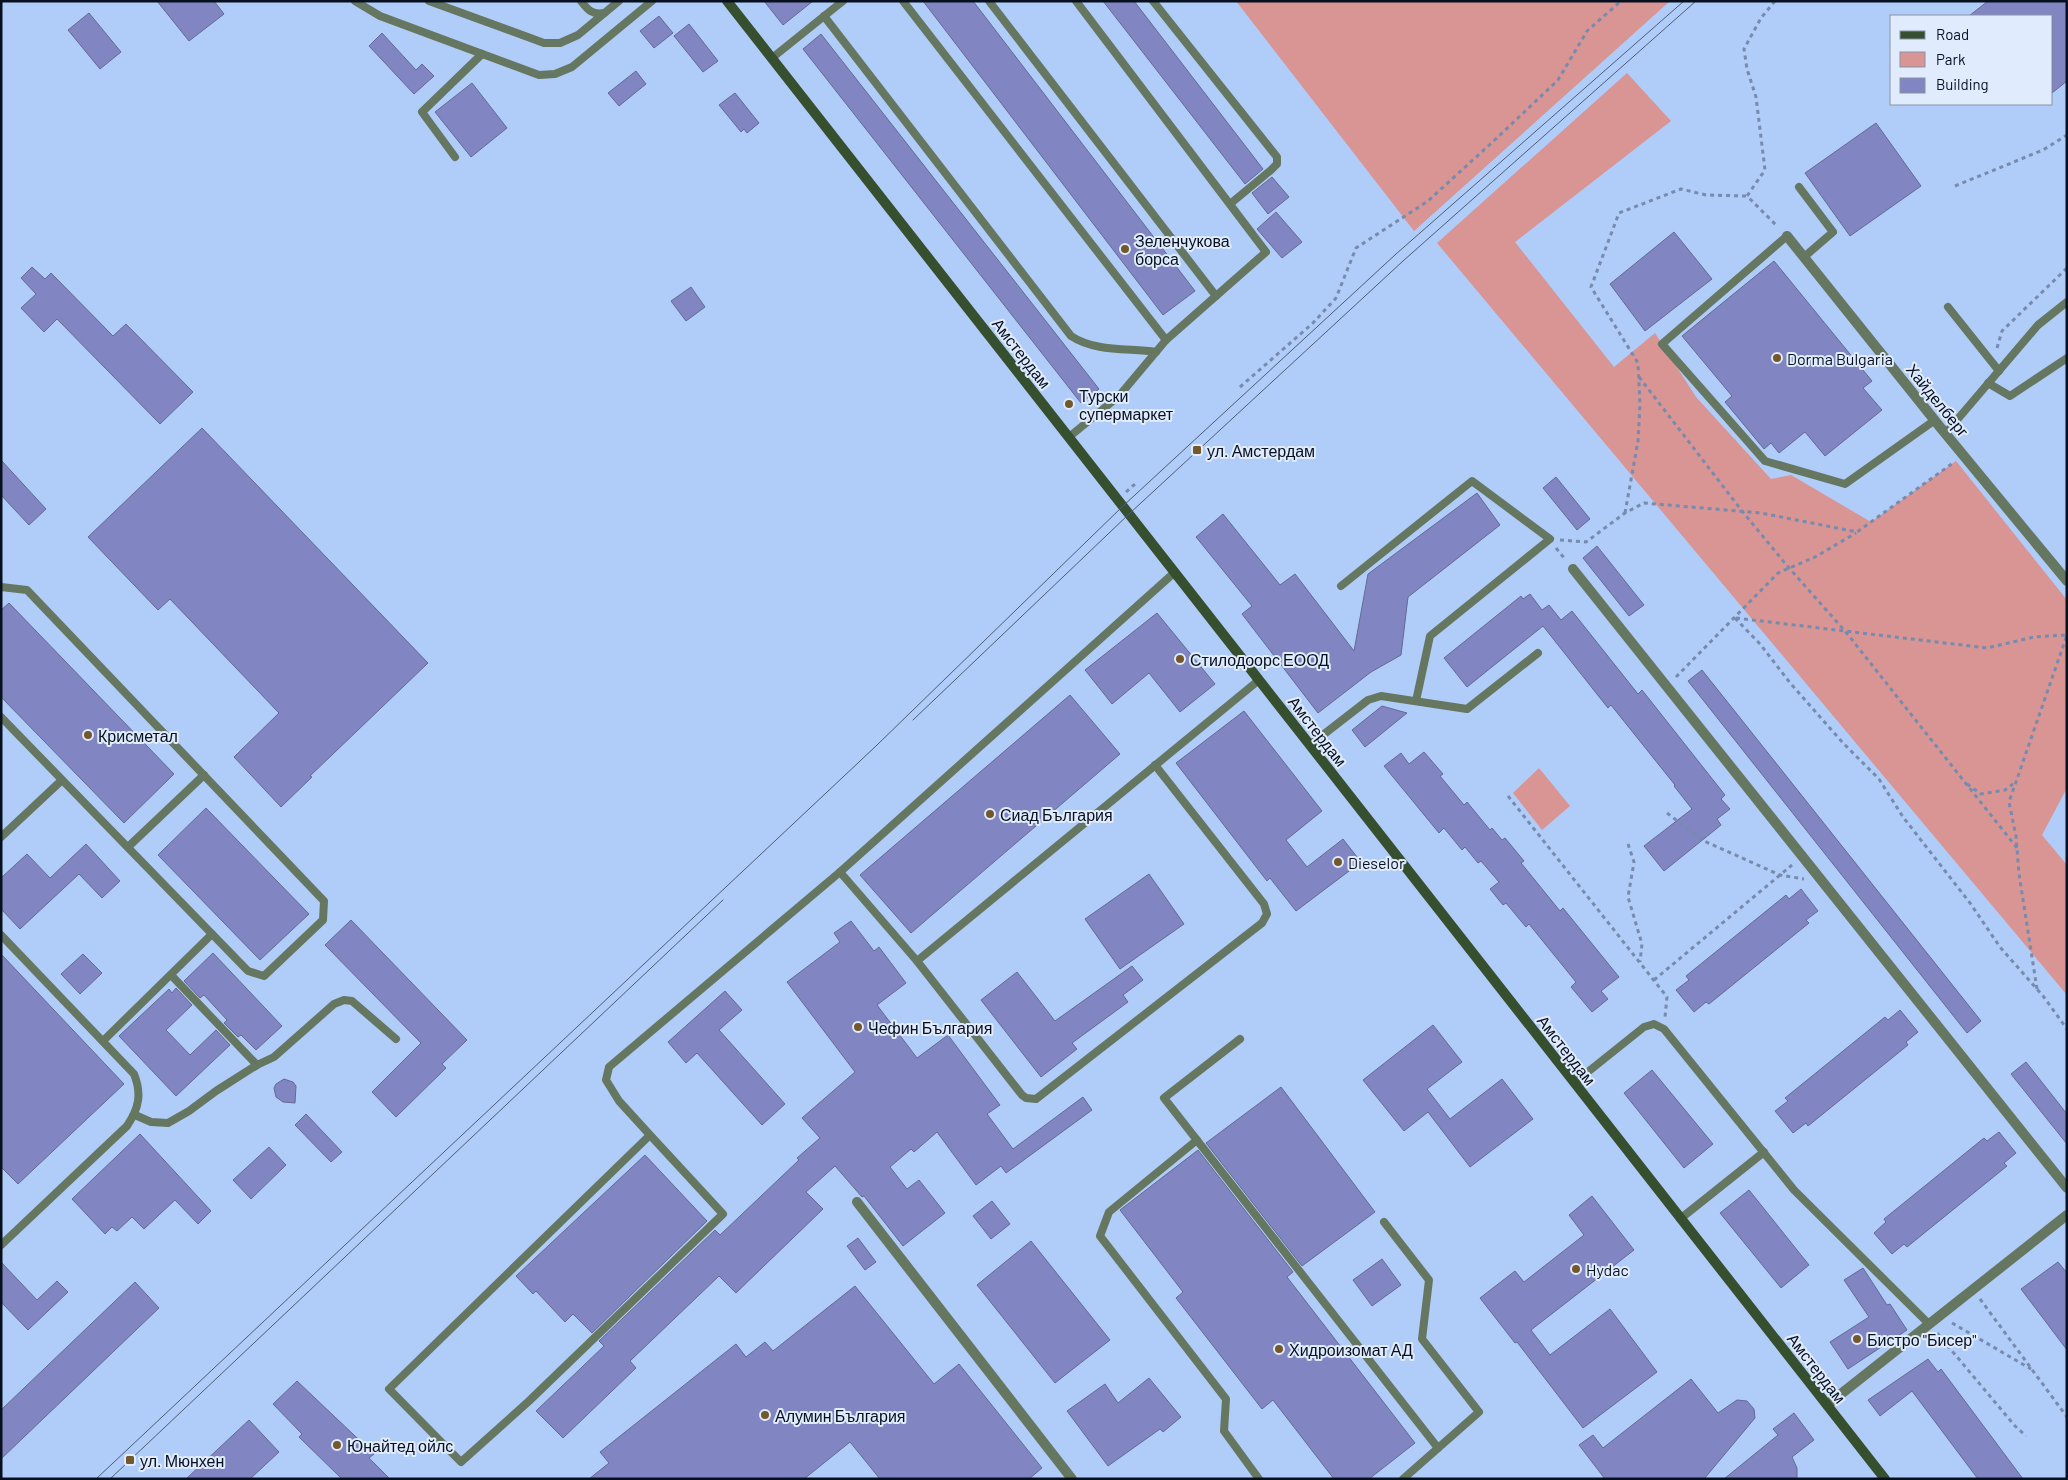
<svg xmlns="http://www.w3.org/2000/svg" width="2068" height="1480" font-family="Barlow,sans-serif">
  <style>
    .green { fill: #d99494 }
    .building { fill: #8186c2; stroke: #646995 }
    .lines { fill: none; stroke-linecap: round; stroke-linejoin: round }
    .path { stroke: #768bad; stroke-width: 3; stroke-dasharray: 4 4; stroke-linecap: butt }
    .lane { stroke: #657760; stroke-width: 8 }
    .street { stroke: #657760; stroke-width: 10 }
    .secondary { stroke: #354f2f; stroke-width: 10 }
    .tram { stroke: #4c5d77; stroke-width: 1 }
    .poi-dot { fill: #72582a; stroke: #e0ebfe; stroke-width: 2 }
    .labels { text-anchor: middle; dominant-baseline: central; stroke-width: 4; stroke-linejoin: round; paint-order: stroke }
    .poi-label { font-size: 16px; fill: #07101f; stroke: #e0ebfe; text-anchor: start }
    .street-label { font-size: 16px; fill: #07101f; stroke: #e0ebfe }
  </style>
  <rect width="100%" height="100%" fill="#b0ccf8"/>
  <!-- green -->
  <g class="green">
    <polygon points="1236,1 1670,1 1414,231"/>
    <polygon points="1627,73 1671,121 1515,242 1614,367 1655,333 1696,397 1771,479 1791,475 1871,522 1956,461 2067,600 2067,788 2042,835 2067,865 2067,995 1437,243"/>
    <polygon points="1539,768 1570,806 1542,830 1513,793"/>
  </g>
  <!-- building -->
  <g class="building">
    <polygon points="157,1 214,1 224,14 189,41"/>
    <polygon points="764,1 813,1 783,25"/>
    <polygon points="923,1 973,1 1195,291 1163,315"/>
    <polygon points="1103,1 1134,1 1263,169 1245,184"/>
    <polygon points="1988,1 2067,1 2067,81 2052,93 2052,16 1969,16"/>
    <polygon points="89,13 121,52 100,69 68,30"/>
    <polygon points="659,16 673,33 654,48 640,31"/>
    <polygon points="689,24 718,61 703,72 674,36"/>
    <polygon points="382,33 416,70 422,64 434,76 414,94 369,46"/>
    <polygon points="821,34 1099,389 1081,403 803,49"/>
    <polygon points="636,71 646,84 619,106 608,93"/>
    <polygon points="472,83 507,128 471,157 435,112"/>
    <polygon points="735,93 759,123 747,133 744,129 741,132 719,105"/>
    <polygon points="1876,123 1921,186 1850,236 1805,173"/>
    <polygon points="1272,177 1289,197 1268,214 1252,193"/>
    <polygon points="1276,212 1302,242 1282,258 1257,229"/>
    <polygon points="1674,232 1712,279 1645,331 1610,284"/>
    <polygon points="1774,261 1872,381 1863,388 1882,410 1825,456 1805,432 1779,453 1771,443 1764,449 1725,402 1732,396 1682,336"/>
    <polygon points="32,267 45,279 51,273 113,336 126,324 193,392 160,424 57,319 44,332 21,308 36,294 21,278"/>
    <polygon points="691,287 705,307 686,321 671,301"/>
    <polygon points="202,428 428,663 310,776 312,777 281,807 234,757 279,713 170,599 158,610 88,537"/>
    <polygon points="1,460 46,509 29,525 1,495"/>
    <polygon points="1556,477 1590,519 1577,530 1543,488"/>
    <polygon points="1477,493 1500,525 1408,597 1401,655 1371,672 1318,713 1242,614 1252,606 1196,537 1223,514 1280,585 1295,574 1354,651 1368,574"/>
    <polygon points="1597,546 1644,605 1629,616 1583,558"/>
    <polygon points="1530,594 1542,610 1549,605 1561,620 1572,611 1638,694 1642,690 1725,795 1721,799 1730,809 1717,819 1721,825 1664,871 1644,846 1692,809 1674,786 1675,785 1611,705 1608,708 1543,626 1467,687 1444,658 1521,596 1523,599"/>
    <polygon points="9,603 174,774 124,823 1,697 1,610"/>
    <polygon points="1157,613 1215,684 1180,712 1149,673 1112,704 1085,670"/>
    <polygon points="1702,670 1981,1021 1967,1033 1688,681"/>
    <polygon points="1070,695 1120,754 911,933 860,875"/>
    <polygon points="1382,706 1407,713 1365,747 1352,730"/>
    <polygon points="1244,711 1322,811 1286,840 1307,867 1343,839 1361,862 1296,911 1270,878 1267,881 1176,763"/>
    <polygon points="1424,752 1443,774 1440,776 1464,805 1467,802 1490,830 1492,828 1502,840 1505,838 1524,861 1521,863 1560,911 1563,908 1619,977 1601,991 1608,999 1592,1012 1571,987 1576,982 1529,924 1526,927 1506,903 1503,905 1490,889 1499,882 1481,861 1478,863 1465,847 1462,850 1444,828 1439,833 1384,766 1401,753 1409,764"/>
    <polygon points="206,808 309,914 260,960 158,855"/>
    <polygon points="86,844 120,881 102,898 79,874 20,929 1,909 1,878 27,854 50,878"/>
    <polygon points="1149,874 1184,924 1120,969 1085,919"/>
    <polygon points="1801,889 1818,911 1806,920 1809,923 1709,1004 1706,1002 1694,1012 1676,990 1689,980 1686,976 1786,895 1789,899"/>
    <polygon points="351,920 467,1040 442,1064 446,1068 396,1117 372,1092 421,1043 325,945"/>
    <polygon points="851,921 874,951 879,947 906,983 877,1005 917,1058 948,1035 1000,1105 987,1114 1013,1149 1083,1097 1092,1110 1006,1173 1001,1166 976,1185 937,1132 914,1152 911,1149 890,1167 907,1189 919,1180 945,1213 903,1246 864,1196 862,1197 835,1166 806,1192 823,1209 736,1293 719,1276 630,1361 636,1368 563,1438 536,1411 604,1346 599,1341 715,1230 720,1235 799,1160 797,1158 820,1138 802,1118 855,1072 787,982 840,942 834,933"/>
    <polygon points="213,953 282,1026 256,1050 241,1035 238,1037 224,1023 227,1020 204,995 200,998 184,981"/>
    <polygon points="1,954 124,1084 18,1184 1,1167"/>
    <polygon points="83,954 102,973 80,994 61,974"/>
    <polygon points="1132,966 1143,980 1123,995 1128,1002 1072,1043 1077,1049 1041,1077 981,1000 1017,972 1055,1021"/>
    <polygon points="176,988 192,1005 166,1030 190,1055 216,1030 230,1045 176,1096 119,1036 169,989 172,993"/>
    <polygon points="725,991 742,1010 719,1030 785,1104 762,1125 697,1053 686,1063 668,1042"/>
    <polygon points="1900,1010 1918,1032 1906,1042 1908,1045 1808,1126 1806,1123 1793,1133 1775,1111 1788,1101 1785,1098 1885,1017 1888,1020"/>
    <polygon points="1433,1025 1462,1062 1427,1089 1450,1119 1502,1079 1533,1119 1470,1167 1428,1112 1404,1131 1363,1080"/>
    <polygon points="2026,1062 2067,1114 2067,1144 2011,1074"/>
    <polygon points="1652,1070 1713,1144 1684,1168 1624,1093"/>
    <polygon points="284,1079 293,1082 296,1086 295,1103 283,1102 276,1097 274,1088 276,1084"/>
    <polygon points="1281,1087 1375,1212 1302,1266 1206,1143"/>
    <polygon points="306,1114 342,1152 331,1162 295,1125"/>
    <polygon points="1999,1132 2016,1153 2004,1163 2007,1166 1907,1247 1904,1244 1892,1254 1874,1233 1886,1222 1884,1219 1984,1138 1987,1141"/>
    <polygon points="140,1134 211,1211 198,1224 175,1200 144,1229 132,1217 117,1231 112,1227 105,1234 72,1199"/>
    <polygon points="269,1147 286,1165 251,1199 233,1180"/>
    <polygon points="1198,1150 1293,1272 1287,1277 1415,1443 1369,1479 1334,1479 1273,1400 1262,1409 1176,1298 1183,1292 1120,1210"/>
    <polygon points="645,1155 707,1221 592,1333 573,1314 565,1322 536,1291 533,1294 516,1276"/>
    <polygon points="1749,1190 1809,1265 1781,1288 1720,1213"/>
    <polygon points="1592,1196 1634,1250 1531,1330 1550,1355 1610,1309 1657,1372 1583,1428 1517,1342 1515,1343 1480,1298 1515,1271 1524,1282 1584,1235 1569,1215"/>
    <polygon points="992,1201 1010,1224 991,1239 973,1216"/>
    <polygon points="858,1238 876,1262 865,1270 847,1246"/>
    <polygon points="1031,1241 1110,1340 1055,1383 977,1285"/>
    <polygon points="1382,1259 1401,1285 1372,1306 1353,1280"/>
    <polygon points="1,1262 37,1300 57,1281 68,1292 28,1330 1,1302"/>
    <polygon points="2058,1262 2067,1273 2067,1350 2021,1289"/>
    <polygon points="1863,1268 1887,1305 1890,1304 1907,1330 1848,1369 1830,1342 1869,1317 1844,1280"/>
    <polygon points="135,1282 159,1308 1,1459 1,1410"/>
    <polygon points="855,1286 934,1384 959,1364 1042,1468 1029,1479 880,1479 850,1442 804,1479 589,1479 609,1463 600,1452 736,1344 746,1357 765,1342 773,1351"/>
    <polygon points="1928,1359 1938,1372 1941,1369 2023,1479 1978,1479 1912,1391 1880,1416 1868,1400"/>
    <polygon points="1149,1378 1181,1417 1163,1432 1160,1429 1108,1466 1067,1411 1105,1384 1118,1403"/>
    <polygon points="1691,1379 1718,1413 1737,1400 1747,1401 1754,1409 1755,1418 1704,1479 1605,1479 1579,1445 1593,1435 1603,1448"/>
    <polygon points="297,1381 374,1454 369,1458 390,1479 342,1479 299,1437 302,1434 273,1404"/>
    <polygon points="1794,1413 1814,1440 1792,1457 1797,1468 1797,1479 1724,1479 1778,1435 1773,1429"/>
    <polygon points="249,1420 279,1452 250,1479 186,1479"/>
  </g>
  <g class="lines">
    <!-- path -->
    <g class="path">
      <polyline points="1775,1 1761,18 1744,49 1747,69 1756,97 1765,170 1747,196 1778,227"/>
      <polyline points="1955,186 2043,150 2067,135"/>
      <polyline points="1997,348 2002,331 2067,268"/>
      <polyline points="1639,377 1742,511 1789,568 1845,631 2017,848"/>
      <polyline points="1240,387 1313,323 1336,298 1356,248 1428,201 1498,137 1558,80 1587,31 1621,1"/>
      <polyline points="1126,492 1135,484"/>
      <polyline points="1625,513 1638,441 1640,405 1638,363 1591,287 1619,213 1681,189 1706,195 1747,196"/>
      <polyline points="1560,540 1586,542 1625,513 1644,503 1761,513 1857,532 1953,463"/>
      <polyline points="1556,548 1565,559"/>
      <polyline points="1735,618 1760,644 1791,684 1843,743 1879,779 1903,817 1970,903 2000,947 2043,996 2067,1029"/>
      <polyline points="1736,618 1987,648 2034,637 2067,635"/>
      <polyline points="1676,677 1778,573 1815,557 1856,533"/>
      <polyline points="1967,784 1981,794 2005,790 2013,784"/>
      <polyline points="1508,796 1667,997 1665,1017"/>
      <polyline points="1667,813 1704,841 1780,875 1804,879"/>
      <polyline points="1628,844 1634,862 1628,897 1642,944 1640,962"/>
      <polyline points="1654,980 1792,865"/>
      <polyline points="2037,989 2019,874 2016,836 2009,802 2067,635"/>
      <polyline points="1980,1299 2067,1417"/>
      <polyline points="1952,1323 2031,1369"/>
      <polyline points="1937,1333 2015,1426 2026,1436"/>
    </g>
    <!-- lane -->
    <g class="lane">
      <polyline points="355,1 380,16 539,75 555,74 572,67 652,1"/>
      <polyline points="429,1 544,43 560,43 578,35 619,1"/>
      <path d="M581,1C588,10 592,15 604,13"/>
      <polyline points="903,1 1166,340"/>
      <polyline points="989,1 1216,296"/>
      <polyline points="1153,1 1277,157 1277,164 1271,170 1230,204"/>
      <path d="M824,16L1071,336C1095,352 1128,348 1156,352"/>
      <polyline points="772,58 843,1"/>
      <polyline points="455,157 422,112 482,54"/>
      <polyline points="1799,187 1833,232 1804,257"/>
      <polyline points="1787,236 1662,344 1765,461 1845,484 1935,420"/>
      <polyline points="1948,307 1999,371"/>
      <polyline points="1988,383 2010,396 2067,358"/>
      <polyline points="1945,434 2038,325 2067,302"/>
      <polyline points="1069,437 1119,396 1166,340 1266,252 1076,1"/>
      <polyline points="1341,586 1472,481 1550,539 1430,636 1416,701"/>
      <polyline points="1,587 27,590 324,901 323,920 264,976 248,971 1,717"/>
      <polyline points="1310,745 1368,700 1381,696 1467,709 1538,653"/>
      <polyline points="1,837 62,780"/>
      <polyline points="128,847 204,775"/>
      <polyline points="840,872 917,961 1259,680"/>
      <path d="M1,935L134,1074C142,1094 139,1108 127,1126L1,1245"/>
      <polyline points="917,961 1022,1095 1026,1098 1036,1099 1262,923 1267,914 1264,904 1155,765"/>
      <polyline points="171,975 257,1065"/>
      <polyline points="1240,1039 1164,1098 1438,1448"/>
      <polyline points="103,1041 212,934"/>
      <polyline points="1574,1083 1644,1027 1654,1024 1664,1029 1794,1190 1929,1324"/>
      <polyline points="135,1115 151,1122 168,1123 189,1111 216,1091 257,1065 274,1057 334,1004 344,1000 352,1001 396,1039"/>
      <polyline points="650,1135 723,1214 529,1401 461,1462 389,1389 650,1135 619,1101 606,1080 609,1067 840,872 1175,572"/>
      <polyline points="1197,1140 1109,1212 1100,1236 1226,1399 1224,1431 1259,1479"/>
      <polyline points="1680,1219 1764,1152"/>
      <polyline points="1384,1222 1429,1280 1422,1339 1479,1412 1403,1479"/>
    </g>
    <!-- street -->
    <g class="street">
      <polyline points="1787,236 1940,427 2067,581"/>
      <polyline points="1573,569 2067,1188"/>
      <polyline points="857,1202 1072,1479"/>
      <polyline points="1827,1405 2067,1215"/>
    </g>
    <!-- secondary -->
    <polyline class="secondary" points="727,1 1885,1479"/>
    <!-- tram -->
    <g class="tram">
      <polyline points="52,1 66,1"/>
      <polyline points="913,720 1129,514 1403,261 1696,1"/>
      <polyline points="96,1479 876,746 1123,506 1396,254 1684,1"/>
      <polyline points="110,1479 723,900"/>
    </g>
  </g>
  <!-- markers -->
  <g class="poi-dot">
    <circle cx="1125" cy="249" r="5"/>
    <circle cx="1777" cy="358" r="5"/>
    <circle cx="1069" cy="404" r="5"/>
    <rect x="1192" y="445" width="10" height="10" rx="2.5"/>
    <circle cx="1180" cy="659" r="5"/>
    <circle cx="88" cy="735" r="5"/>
    <circle cx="990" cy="814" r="5"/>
    <circle cx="1338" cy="862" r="5"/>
    <circle cx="858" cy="1027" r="5"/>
    <circle cx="1576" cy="1269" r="5"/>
    <circle cx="1857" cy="1339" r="5"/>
    <circle cx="1279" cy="1349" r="5"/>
    <circle cx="765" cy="1415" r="5"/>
    <circle cx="337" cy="1445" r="5"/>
    <rect x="125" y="1455" width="10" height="10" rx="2.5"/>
  </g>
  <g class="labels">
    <!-- poi labels -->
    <g class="poi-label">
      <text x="1135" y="240">Зеленчукова<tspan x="1135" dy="18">борса</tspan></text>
      <text x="1787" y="358">Dorma Bulgaria</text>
      <text x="1079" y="395">Турски<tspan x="1079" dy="18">супермаркет</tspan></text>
      <text x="1207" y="450">ул. Амстердам</text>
      <text x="1190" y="659">Стилодоорс ЕООД</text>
      <text x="98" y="735">Крисметал</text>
      <text x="1000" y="814">Сиад България</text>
      <text x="1348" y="862">Dieselor</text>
      <text x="868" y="1027">Чефин България</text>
      <text x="1586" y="1269">Hydac</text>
      <text x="1867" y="1339">Бистро "Бисер"</text>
      <text x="1289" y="1349">Хидроизомат АД</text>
      <text x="775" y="1415">Алумин България</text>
      <text x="347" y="1445">Юнайтед ойлс</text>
      <text x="140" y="1460">ул. Мюнхен</text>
    </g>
    <!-- street labels -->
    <g class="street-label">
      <text transform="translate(1022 353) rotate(52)">Амстердам</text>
      <text transform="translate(1938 400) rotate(51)">Хайделберг</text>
      <text transform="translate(1318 731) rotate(52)">Амстердам</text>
      <text transform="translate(1567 1050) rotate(52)">Амстердам</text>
      <text transform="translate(1817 1368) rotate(52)">Амстердам</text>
    </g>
  </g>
  <!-- border -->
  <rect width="2068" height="1480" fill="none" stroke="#07101f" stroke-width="5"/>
  <!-- legend -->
  <rect x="1890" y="15" width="162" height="90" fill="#e0ebfe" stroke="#8993a5"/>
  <rect x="1900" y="31" width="25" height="8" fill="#354f2f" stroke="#8993a5"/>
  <text x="1936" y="40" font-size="15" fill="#07101f">Road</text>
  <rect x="1900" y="52" width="25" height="15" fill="#d99494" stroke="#8993a5"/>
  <text x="1936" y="65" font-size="15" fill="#07101f">Park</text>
  <rect x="1900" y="78" width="25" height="15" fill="#8186c2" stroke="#8993a5"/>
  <text x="1936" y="90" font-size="15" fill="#07101f">Building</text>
</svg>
